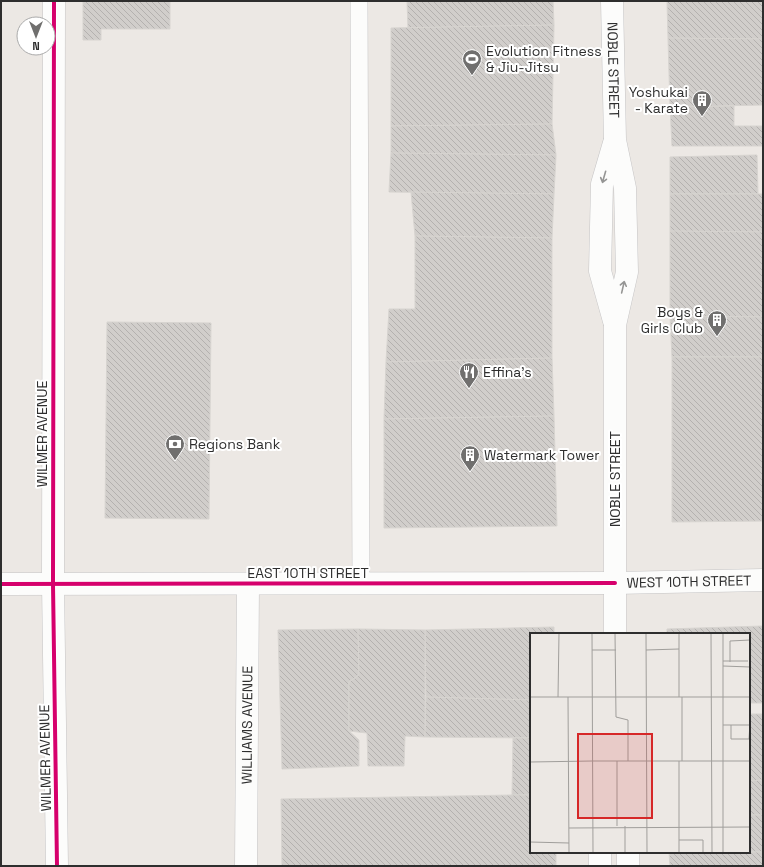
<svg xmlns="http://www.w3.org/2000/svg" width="764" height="867" font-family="'Space Grotesk',sans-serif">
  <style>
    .building { fill: url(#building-back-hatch); stroke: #d7d4d0 }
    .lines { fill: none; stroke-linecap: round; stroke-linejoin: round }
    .service-casing { stroke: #c5c4c5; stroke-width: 18 }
    .minor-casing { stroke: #c5c4c5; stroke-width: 23 }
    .tertiary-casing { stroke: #c5c4c5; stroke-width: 23 }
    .secondary-casing { stroke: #c5c4c5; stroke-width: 23 }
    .service { stroke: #fcfcfb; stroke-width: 17 }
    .minor { stroke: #fcfcfb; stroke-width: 22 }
    .tertiary { stroke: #fcfcfb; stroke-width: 22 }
    .secondary { stroke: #fcfcfb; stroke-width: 22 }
    .cycleway-casing { stroke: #fff; stroke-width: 6 }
    .cycleway { stroke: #d6006c; stroke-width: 4 }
    .oneway { stroke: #959594 }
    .labels { text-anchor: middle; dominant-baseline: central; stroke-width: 4; stroke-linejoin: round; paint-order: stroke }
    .poi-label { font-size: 14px; fill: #2e2e2e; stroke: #fff; text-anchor: start }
    .street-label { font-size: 14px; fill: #2e2e2e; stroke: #fff }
    .inset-road { fill: none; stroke: #a09e9b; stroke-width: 1 }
    .view { fill: #d62828; fill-opacity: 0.15; stroke: #d62828; stroke-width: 2 }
    .inset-edge { fill: none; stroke: #2e2e2e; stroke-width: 2 }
  </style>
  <defs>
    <pattern id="building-back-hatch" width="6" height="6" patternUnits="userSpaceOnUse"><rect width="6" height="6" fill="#d1cecb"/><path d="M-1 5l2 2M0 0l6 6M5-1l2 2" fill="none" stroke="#b4b1af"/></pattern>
  </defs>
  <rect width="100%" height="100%" fill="#ece8e4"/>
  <!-- building -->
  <g class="building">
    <polygon points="83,1 170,1 170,29 101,29 101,40 83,40"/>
    <polygon points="407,1 553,1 554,25 408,28"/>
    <polygon points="667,1 763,1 763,39 668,38"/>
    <polygon points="554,25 552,124 391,126 391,28"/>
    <polygon points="668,38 763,39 763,105 670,107"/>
    <polygon points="734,106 734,126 763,126 763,146 672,146 670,107"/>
    <polygon points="552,124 556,155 391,153 391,126"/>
    <polygon points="391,153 556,155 554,194 389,192"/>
    <polygon points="757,155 758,194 670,194 670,157"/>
    <polygon points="411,192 554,194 552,238 415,236"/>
    <polygon points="670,194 763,194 763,232 670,231"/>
    <polygon points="670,231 763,232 763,317 670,316"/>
    <polygon points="415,236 552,238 552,358 386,362 389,309 415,309"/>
    <polygon points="670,316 763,317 763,357 672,357"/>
    <polygon points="107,322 211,323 209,519 105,518"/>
    <polygon points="672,357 763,357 763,521 672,522"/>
    <polygon points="552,358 554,416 384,419 386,362"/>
    <polygon points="554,416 557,526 384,528 384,419"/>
    <polygon points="763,626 763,703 749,703 749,634 667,634 667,629"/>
    <polygon points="554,627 554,634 531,634 531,700 426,697 425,630"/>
    <polygon points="358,629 359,675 349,682 349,731 359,740 359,766 282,769 278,630"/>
    <polygon points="358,629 425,630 425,737 405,736 404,766 368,766 367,733 349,731 349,682 359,675"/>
    <polygon points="426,697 531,700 531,738 425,737"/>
    <polygon points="749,714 763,714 763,780 749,781"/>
    <polygon points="513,738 531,738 531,795 512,795"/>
    <polygon points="763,780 763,815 749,815 749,781"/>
    <polygon points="512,795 531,795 531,852 556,852 556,866 282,866 281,799"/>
    <polygon points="749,815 763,815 763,852 669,852 749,852"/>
    <polygon points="669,852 763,852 763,866 670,866"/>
  </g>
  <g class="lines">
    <!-- service casing -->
    <g class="service-casing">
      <polyline id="service" points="359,1 361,584"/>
    </g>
    <!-- minor casing -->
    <g class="minor-casing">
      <g id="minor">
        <polyline points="54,1 53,584 57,866"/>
        <path id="s1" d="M246,866L248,584"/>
      </g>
    </g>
    <!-- tertiary casing -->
    <g class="tertiary-casing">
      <polyline id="tertiary" points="1,584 615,583"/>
    </g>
    <!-- secondary casing -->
    <g class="secondary-casing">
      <g id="secondary">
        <path id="s2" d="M612,1L615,140L625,188L627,272L615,325V634"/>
        <polyline points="614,143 602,184 600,271 614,321"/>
        <path id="s3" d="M615,583L763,580"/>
        <polyline points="600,852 600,866"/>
        <polyline points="628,866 628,852"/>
      </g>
    </g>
    <!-- service -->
    <use href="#service" class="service"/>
    <!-- minor -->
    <use href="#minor" class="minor"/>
    <!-- tertiary -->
    <use href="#tertiary" class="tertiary"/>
    <!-- secondary -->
    <use href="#secondary" class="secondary"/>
    <!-- cycleway casing -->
    <g class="cycleway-casing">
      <g id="cycleway">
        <polyline points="54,1 53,584 57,866"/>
        <polyline points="1,584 615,583"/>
      </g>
    </g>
    <!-- cycleway -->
    <use href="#cycleway" class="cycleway"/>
  </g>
  <!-- one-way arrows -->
  <defs><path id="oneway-shaft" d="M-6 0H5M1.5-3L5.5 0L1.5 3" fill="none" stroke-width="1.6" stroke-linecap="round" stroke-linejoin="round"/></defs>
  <g class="oneway">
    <use href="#oneway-shaft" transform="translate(604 177) rotate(106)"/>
    <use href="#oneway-shaft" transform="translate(623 287) rotate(-77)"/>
  </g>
  <!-- icons -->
  <defs>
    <g id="stadium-pin" transform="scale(1)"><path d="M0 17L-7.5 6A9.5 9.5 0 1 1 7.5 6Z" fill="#706f6e" stroke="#fff"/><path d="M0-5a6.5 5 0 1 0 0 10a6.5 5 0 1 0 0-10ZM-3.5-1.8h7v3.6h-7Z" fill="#fff"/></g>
    <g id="building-pin" transform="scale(1)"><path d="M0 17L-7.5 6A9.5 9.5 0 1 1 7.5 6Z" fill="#706f6e" stroke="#fff"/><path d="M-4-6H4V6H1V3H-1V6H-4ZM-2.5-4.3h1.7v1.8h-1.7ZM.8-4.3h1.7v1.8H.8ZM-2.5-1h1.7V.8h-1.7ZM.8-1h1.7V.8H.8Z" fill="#fff"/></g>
    <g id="restaurant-pin" transform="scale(1)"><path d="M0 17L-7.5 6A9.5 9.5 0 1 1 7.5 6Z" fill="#706f6e" stroke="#fff"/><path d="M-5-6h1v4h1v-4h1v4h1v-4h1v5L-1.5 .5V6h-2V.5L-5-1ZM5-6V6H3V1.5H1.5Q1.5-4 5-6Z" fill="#fff"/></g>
    <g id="bank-pin" transform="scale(1)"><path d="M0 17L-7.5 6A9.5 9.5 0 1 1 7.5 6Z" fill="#706f6e" stroke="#fff"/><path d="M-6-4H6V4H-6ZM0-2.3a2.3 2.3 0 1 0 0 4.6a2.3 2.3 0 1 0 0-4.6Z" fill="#fff"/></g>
  </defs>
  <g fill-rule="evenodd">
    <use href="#stadium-pin" x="472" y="59"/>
    <use href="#building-pin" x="702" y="100"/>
    <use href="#building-pin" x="717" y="320"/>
    <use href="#restaurant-pin" x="469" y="372"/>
    <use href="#bank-pin" x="175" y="444"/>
    <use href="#building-pin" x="470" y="455"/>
  </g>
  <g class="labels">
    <!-- poi labels -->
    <g class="poi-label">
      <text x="486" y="51">Evolution Fitness<tspan x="486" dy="16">&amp; Jiu-Jitsu</tspan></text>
      <text x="688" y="92" text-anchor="end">Yoshukai<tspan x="688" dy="16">- Karate</tspan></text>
      <text x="703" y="312" text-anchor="end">Boys &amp;<tspan x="703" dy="16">Girls Club</tspan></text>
      <text x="483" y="372">Effina's</text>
      <text x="189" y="444">Regions Bank</text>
      <text x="484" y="455">Watermark Tower</text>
    </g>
    <!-- street labels -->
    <g class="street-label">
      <text stroke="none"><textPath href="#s2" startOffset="69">NOBLE STREET</textPath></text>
      <text transform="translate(42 434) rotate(-90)">WILMER AVENUE</text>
      <text transform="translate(615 479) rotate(-90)">NOBLE STREET</text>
      <text x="308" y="573">EAST 10TH STREET</text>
      <text stroke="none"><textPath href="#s3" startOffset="74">WEST 10TH STREET</textPath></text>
      <text stroke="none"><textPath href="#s1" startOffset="141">WILLIAMS AVENUE</textPath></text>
      <text transform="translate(45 758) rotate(-91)">WILMER AVENUE</text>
    </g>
  </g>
  <!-- overview -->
  <g transform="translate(530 633)">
    <rect width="220" height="220" fill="#ece8e4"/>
    <path class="inset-road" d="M62,0L63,220M85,0L86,84L98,87V128M116,0L117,220M149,0V64M181,0L182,220M193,0V220M62,17H86M116,17L149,16M193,28H218M200,29V8L220,7M193,33L220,34M0,64H220M28,64L29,0M38,64L39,220M193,92H220M201,92V106H219L220,90M62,128H220M87,128V193M149,128V220M152,128V64M0,129L62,128M95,193V220M39,195L220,194M149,207H173V220M0,209L39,210"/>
    <path class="view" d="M48,101H122V185H48Z"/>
    <rect width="220" height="220" class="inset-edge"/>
  </g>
  <!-- border -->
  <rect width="764" height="867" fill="none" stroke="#2e2e2e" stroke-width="4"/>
  <!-- north arrow -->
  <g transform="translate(36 36) rotate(180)"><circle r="19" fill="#ffffff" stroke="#ababab"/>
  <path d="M0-3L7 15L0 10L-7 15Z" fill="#706f6e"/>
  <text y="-6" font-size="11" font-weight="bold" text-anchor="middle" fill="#2e2e2e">N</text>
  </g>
</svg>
